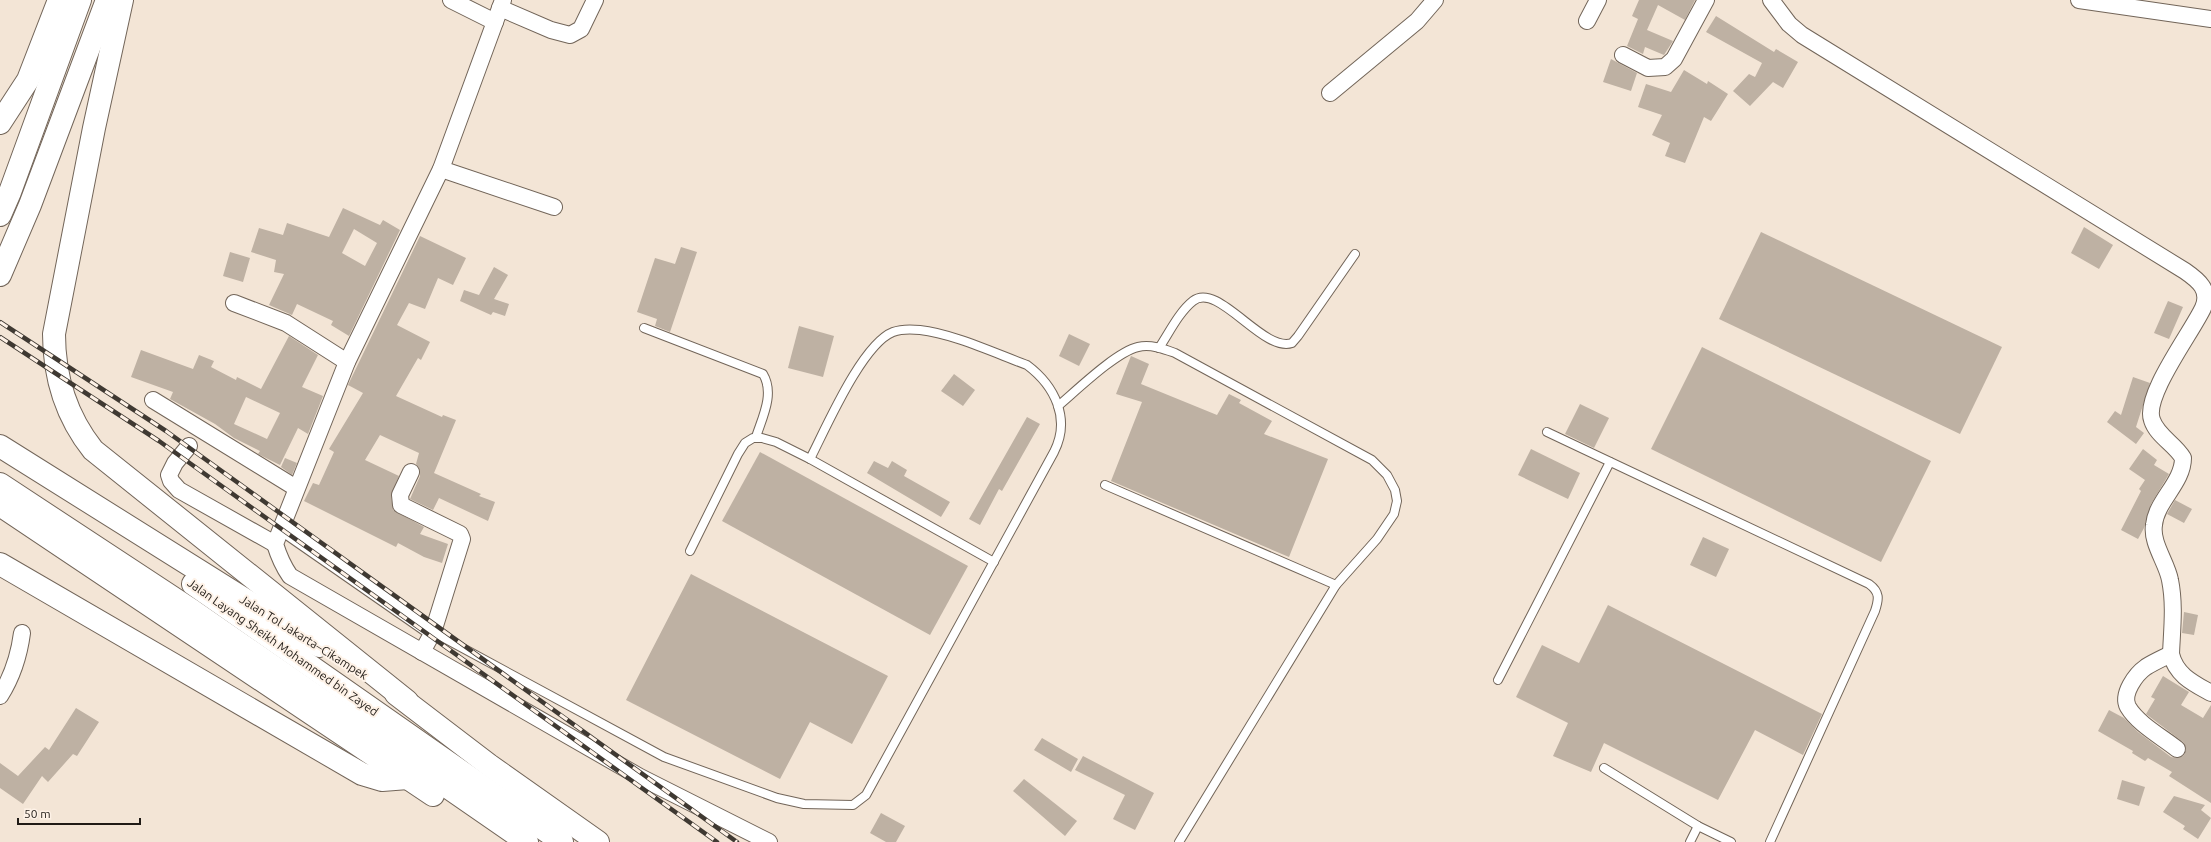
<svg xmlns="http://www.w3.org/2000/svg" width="2211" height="842" font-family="Ubuntu,sans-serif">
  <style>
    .building { fill: #beb1a3; fill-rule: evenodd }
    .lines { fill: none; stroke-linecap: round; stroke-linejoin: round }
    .lane-casing { stroke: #726559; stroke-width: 10 }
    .street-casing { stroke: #726559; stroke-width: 18 }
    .highway-casing { stroke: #726559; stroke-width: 24 }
    .lane { stroke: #fff; stroke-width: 8 }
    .street { stroke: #fff; stroke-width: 16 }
    .highway { stroke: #fff; stroke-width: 22 }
    .rail-casing { stroke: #3f3932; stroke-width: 4.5 }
    .rail { stroke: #fef2e7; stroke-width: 3; stroke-dasharray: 9; stroke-linecap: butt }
    .labels { text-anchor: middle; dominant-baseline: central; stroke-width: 4; stroke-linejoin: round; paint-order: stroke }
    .street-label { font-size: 12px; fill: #201b16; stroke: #fef2e7 }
  </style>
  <rect width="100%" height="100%" fill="#f3e5d6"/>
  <!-- building -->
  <g class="building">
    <polygon points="1639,0 1695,0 1685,20 1658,5 1647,30 1673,41 1664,55 1645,47 1643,54 1627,46 1638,19 1632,16"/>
    <polygon points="1716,16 1774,52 1776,49 1798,62 1783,88 1773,82 1750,106 1733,91 1749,74 1755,77 1762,63 1706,32"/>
    <polygon points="1611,59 1637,73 1631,91 1603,82"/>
    <polygon points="1684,70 1707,84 1708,81 1728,94 1711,121 1704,117 1685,163 1665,156 1670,143 1652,135 1662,115 1638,107 1646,84 1671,92"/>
    <path d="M343,208L380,225L383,220L400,230L349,336L331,325L333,321L297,304L292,315L269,305L284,274L274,272L276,260L251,252L259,228L283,235L287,223L329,237ZM354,229L377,243L365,266L342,253Z"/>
    <polygon points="2084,227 2113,245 2099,269 2071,253"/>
    <polygon points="1761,232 2002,347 1960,434 1719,319"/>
    <polygon points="420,236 466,258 453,285 438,278 425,309 409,303 397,325 430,342 421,360 418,358 396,396 442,417 443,415 456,420 434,473 481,494 479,496 495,502 488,521 439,498 433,510 410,499 420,476 420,471 416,464 419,453 380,435 365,460 399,476 391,496 393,510 424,527 420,534 448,544 442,563 424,557 398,543 396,547 304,501 313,483 319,485 334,452 329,449 363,393 348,385"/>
    <polygon points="681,247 697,252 670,332 655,326 657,319 637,312 655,258 675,264"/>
    <polygon points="230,252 250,258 243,282 223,276"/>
    <polygon points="494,267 508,275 494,299 509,304 505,316 493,312 491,315 460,301 464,290 479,295"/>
    <polygon points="2168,301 2183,307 2169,339 2154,333"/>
    <polygon points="799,326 834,336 823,377 788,368"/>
    <polygon points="1069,334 1090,344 1079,366 1059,356"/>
    <path d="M289,336L318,355L302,387L323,396L308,434L298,428L280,465L258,454L260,451L234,438L215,424L170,399L173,392L131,377L141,350L193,369L199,355L214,361L211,367L236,380L237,377L261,389ZM246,397L280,413L267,439L234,424Z"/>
    <polygon points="1702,347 1931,461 1881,562 1651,449"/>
    <polygon points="1131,356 1149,364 1141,384 1217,415 1229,394 1241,400 1239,403 1272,421 1264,434 1328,459 1289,557 1111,481 1142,402 1116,394"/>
    <polygon points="954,374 975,390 963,406 941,391"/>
    <polygon points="2133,377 2150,383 2136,427 2144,433 2136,444 2107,422 2115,411 2121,415"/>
    <polygon points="1580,404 1609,418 1594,448 1565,434"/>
    <polygon points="1027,417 1040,424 1002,491 999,489 980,525 969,519"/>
    <polygon points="1531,449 1580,473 1568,499 1518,475"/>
    <polygon points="2143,449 2157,460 2154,465 2169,474 2151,504 2144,528 2138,539 2121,530 2141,491 2139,489 2145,480 2129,469"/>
    <polygon points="760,452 968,566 930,635 722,521"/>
    <polygon points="285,458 297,463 292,475 281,467"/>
    <polygon points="874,461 888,468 892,461 907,470 904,476 950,502 941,517 867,473"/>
    <polygon points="2175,500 2192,509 2184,523 2167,514"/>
    <polygon points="1703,537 1729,549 1716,577 1690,565"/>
    <polygon points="691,574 888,676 852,744 810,722 780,779 626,700"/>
    <polygon points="1608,605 1822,714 1803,755 1755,730 1718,800 1604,743 1591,772 1553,756 1568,723 1516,697 1542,645 1579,663"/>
    <polygon points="2184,612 2198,615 2194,635 2182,633"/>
    <polygon points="2163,676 2189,692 2181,705 2203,718 2211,705 2211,803 2169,776 2172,772 2148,758 2145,761 2132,753 2133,751 2098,731 2109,710 2124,718 2138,732 2171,757 2176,758 2184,755 2186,750 2183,742 2146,714 2155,699 2151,697"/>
    <polygon points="76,708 99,722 77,756 73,754 48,782 42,776 23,804 0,788 0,763 18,776 45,747 49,750"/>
    <polygon points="1042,738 1078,759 1071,772 1034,750"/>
    <polygon points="1083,756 1154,793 1135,830 1113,819 1125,795 1075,770"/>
    <polygon points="1024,779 1077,821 1065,836 1013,791"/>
    <polygon points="2122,780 2145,787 2139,806 2117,799"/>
    <polygon points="2174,796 2205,805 2201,810 2211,818 2198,839 2183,829 2185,826 2163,812"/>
    <polygon points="881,813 905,826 896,842 886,842 870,833"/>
  </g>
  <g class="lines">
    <!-- lane casing -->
    <g class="lane-casing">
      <g id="lane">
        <path d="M644,328L763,374C775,394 762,418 756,437"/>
        <path d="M1159,348C1169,333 1179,312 1193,301C1218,281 1263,353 1292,343L1298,336L1355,254"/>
        <path d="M1058,406C1077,390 1116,352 1138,347C1151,344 1164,349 1175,353L1372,460L1387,475L1395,490L1397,501L1394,514L1377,539L1336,585L1179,842"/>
        <path d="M1547,432L1869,584C1880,592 1879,599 1875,611L1770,842"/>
        <polyline points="1105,485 1336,585"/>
        <polyline points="690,551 738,454 745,443 753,438 762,438 776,442 810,459 994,562"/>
        <path d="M433,632L664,757L777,798L804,804L853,805L866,795L1054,452C1071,419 1055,386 1027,365C997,354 951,333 920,330C911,329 901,329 893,332C862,344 826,428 810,459"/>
        <polyline points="1498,680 1610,462"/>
        <polyline points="1604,768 1698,826 1731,842"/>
        <polyline points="1690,842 1698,826"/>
      </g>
    </g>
    <!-- street casing -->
    <g class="street-casing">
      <g id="street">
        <polyline points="451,0 495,22"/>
        <path d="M503,0L441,169L347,362L275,544C279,557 283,566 290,576L640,777L769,842"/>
        <path d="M1771,0L1789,24L1802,35L2185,271C2198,280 2211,290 2203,308C2192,332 2143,396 2152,420C2157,436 2175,444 2183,458C2183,483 2156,501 2154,525C2151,543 2167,563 2170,580C2175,605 2172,629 2171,654C2176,675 2193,683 2211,693"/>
        <polyline points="2079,0 2211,19"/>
        <polyline points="500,8 551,30 570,35 581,29 595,0"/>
        <polyline points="1587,21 1598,0"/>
        <polyline points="1623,55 1648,68 1665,67 1674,59 1706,0"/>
        <polyline points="1330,93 1417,21 1435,0"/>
        <polyline points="441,169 554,207"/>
        <polyline points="234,303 286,323 347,362"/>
        <polyline points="153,400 296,488"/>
        <polyline points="189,446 175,463 169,475 171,481 179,490 275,544"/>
        <polyline points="411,472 400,495 401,505 460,534 462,539 433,632 422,652"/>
        <polyline points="282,527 433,632"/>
        <path d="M2171,654C2163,658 2154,662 2146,667C2136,674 2121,694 2128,707C2138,724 2162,737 2177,749"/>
        <path d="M0,696C12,677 19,656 22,633"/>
      </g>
    </g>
    <!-- highway casing -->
    <g class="highway-casing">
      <g id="highway">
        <path d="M122,0L94,128L54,334C54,377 66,416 93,450L407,701"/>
        <polyline points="0,123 28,80 59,0"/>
        <polyline points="0,215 10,192 80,0"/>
        <polyline points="0,275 30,205 107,0"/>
        <polyline points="0,446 319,646"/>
        <polyline points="0,484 193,611 527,842"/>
        <polyline points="0,505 433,795"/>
        <polyline points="0,564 362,774 382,780 408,778"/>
        <polyline points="193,584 562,842"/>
        <polyline points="396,694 489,765 598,842"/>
      </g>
    </g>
    <!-- lane -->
    <use href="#lane" class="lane"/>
    <!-- street -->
    <use href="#street" class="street"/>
    <!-- highway -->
    <use href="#highway" class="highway"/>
    <!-- rail casing -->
    <g class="rail-casing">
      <g id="rail">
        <polyline points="0,322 166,431 737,842"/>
        <polyline points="0,337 159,441 717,842"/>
      </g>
    </g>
    <!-- rail -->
    <use href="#rail" class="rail"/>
  </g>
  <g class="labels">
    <!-- street labels -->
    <g class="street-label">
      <text transform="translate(304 637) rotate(32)">Jalan Tol Jakarta–Cikampek</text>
      <text transform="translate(283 647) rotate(35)">Jalan Layang Sheikh Mohammed bin Zayed</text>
    </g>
  </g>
  <!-- scale -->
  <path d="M18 818v6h122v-6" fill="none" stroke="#201b16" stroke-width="2"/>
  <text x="24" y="818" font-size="12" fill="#201b16" stroke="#fef2e7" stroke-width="3" paint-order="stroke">50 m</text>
</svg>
